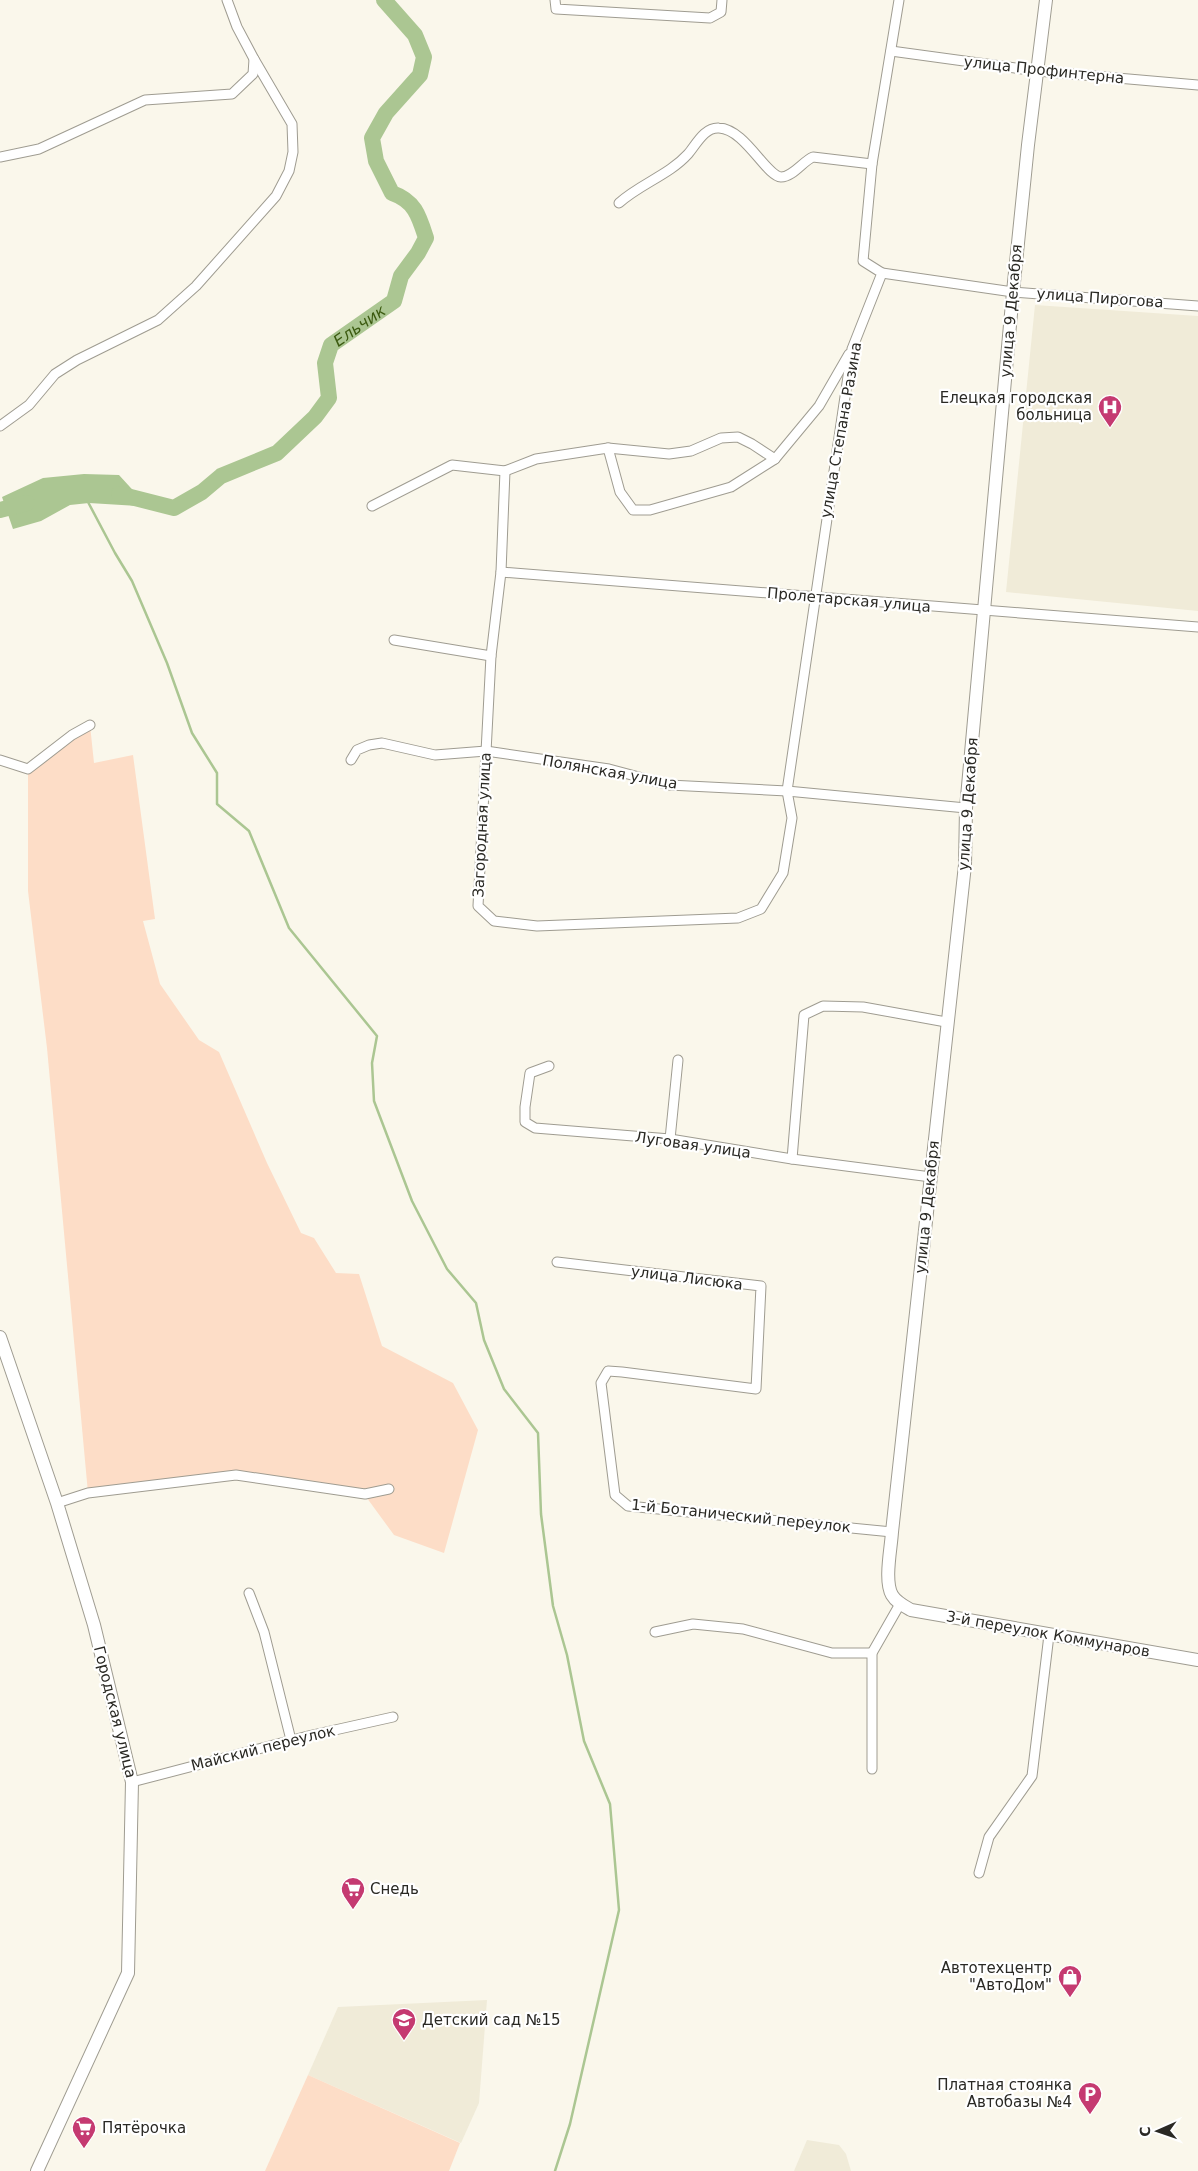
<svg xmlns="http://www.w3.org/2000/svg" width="1198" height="2171" font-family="'DejaVu Sans',sans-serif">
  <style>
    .built { fill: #f0ebd8 }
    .green { fill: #fdddc7 }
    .water { fill: #abc692 }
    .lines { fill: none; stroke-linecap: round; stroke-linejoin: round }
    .stream { stroke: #abc692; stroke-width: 2.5 }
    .river { stroke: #abc692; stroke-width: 16 }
    .street-casing { stroke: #9f9c91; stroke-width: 11 }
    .secondary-casing { stroke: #9f9c91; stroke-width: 14 }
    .street { stroke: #fff; stroke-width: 9 }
    .secondary { stroke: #fff; stroke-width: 12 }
    .labels { text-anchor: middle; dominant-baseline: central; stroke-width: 4.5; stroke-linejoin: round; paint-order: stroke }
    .street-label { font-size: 15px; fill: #2a2924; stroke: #fff }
    .poi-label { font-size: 15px; fill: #2a2924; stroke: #fff; text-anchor: end }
    .water-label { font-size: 16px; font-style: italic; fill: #3c5b11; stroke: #fff }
  </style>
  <rect width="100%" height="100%" fill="#faf7eb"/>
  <!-- built -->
  <g class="built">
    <polygon points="1035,305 1198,316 1198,611 1006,592"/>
    <polygon points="487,2000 479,2103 461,2143 308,2075 338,2007"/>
    <polygon points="807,2140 839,2145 846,2154 851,2171 794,2171"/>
  </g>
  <!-- green -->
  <g class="green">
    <polygon points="90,725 94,763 133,755 155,919 143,921 160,984 199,1040 219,1052 267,1163 301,1233 314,1238 336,1273 359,1274 382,1346 453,1383 478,1430 444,1553 394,1535 364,1494 248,1476 88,1493 47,1048 28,891 28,769"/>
    <polygon points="308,2075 460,2143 449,2171 265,2171"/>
  </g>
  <!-- water -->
  <polygon class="water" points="84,474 119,475 140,498 138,506 89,503 70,505 41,521 13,529 2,497 43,478"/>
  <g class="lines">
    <!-- stream -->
    <polyline class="stream" points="88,502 115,553 132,581 167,663 192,733 217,773 217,804 249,831 289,928 377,1036 372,1063 374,1101 412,1201 447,1269 476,1303 484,1340 504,1389 538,1433 541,1514 553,1606 567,1655 584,1741 610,1804 619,1910 570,2124 555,2171"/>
    <!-- river -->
    <g class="river">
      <path id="s1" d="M119,494L174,508L202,492L221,476L277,453L315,417L329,398L325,363L331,345L394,301L401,276L418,253L426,238C419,216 415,201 392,193L376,161L372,138L386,113L420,75L424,57L415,35L384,0"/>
      <polyline points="0,510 27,503"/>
    </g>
    <!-- street casing -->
    <g class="street-casing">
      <g id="street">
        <polyline points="555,0 556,9 710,18 721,12 722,0"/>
        <polyline points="891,51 1037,71 1198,85"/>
        <polyline points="0,157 39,149 145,100 232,94 253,74 254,59 237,27 227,0"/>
        <path d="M619,203C640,184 669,175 688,154C696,145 704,127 719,128C745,129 766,176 781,177C793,177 803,161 813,157L872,164"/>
        <polyline points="882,273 1013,292 1198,306"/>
        <polyline points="0,426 29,405 55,374 77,360 158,320 196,286 276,196 289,171 293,152 292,124 254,59"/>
        <polyline points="608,448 669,454 691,451 721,438 738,437 752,444 775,459"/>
        <polyline points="505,471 501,572 491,656 478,906 494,921 537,926 738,918 761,909 783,873 792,818 787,791 852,349 882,273 863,261 872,164 899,0"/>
        <polyline points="372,506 452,465 505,471 536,459 608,448 620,492 633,510 650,510 731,487 775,459 819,406 849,354"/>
        <polyline points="501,572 1198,627"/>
        <polyline points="394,640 491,656"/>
        <polyline points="0,760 28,769 72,735 90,725"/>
        <polyline points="351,760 357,750 369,745 382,743 435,755 486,751 609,769 669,785 787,791 966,808"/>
        <polyline points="549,1066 530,1073 525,1107 525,1122 535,1128 670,1139 792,1159 931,1177"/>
        <polyline points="670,1139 678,1060"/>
        <polyline points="792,1159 804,1015 823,1006 863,1007 946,1022"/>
        <polyline points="557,1262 761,1286 756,1389 622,1372 608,1371 601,1383 615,1495 628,1506 892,1532"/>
        <polyline points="57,1503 88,1493 236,1475 365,1494 389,1489"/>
        <polyline points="249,1593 264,1632 291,1740"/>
        <polyline points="655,1632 693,1624 743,1629 832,1653 872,1653"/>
        <polyline points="872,1769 872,1653 900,1604"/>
        <polyline points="132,1782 308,1736 393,1717"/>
        <polyline points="979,1873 989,1837 1032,1776 1049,1635"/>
      </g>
    </g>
    <!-- secondary casing -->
    <g class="secondary-casing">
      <g id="secondary">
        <path d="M1046,0L1028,145L1013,292L966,808L965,865L892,1532C891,1549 884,1581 892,1595C896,1602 904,1606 911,1610L1198,1660"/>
        <polyline points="0,1337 57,1503 94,1625 132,1782 128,1973 37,2171"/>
      </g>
    </g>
    <!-- street -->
    <use href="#street" class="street"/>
    <!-- secondary -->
    <use href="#secondary" class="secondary"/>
  </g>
  <!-- icons -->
  <defs>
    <g id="hospital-pin" transform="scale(1.25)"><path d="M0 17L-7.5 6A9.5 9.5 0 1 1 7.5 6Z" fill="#c53a71" stroke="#fff"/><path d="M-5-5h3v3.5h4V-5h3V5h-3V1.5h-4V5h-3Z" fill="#fff"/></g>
    <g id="supermarket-pin" transform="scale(1.25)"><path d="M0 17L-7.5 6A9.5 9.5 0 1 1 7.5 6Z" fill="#c53a71" stroke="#fff"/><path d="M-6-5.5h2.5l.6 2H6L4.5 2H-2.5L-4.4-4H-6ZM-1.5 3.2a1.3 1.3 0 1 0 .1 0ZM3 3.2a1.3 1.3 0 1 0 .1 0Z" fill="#fff"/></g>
    <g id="shop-pin" transform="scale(1.25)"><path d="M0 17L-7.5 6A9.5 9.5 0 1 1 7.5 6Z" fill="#c53a71" stroke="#fff"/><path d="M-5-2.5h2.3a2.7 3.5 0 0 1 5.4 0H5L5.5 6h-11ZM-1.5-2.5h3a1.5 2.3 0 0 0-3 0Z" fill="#fff"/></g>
    <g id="school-pin" transform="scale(1.25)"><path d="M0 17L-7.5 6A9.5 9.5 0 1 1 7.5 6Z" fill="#c53a71" stroke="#fff"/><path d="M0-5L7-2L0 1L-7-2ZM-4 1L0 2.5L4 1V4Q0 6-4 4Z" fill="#fff"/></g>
    <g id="parking-pin" transform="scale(1.25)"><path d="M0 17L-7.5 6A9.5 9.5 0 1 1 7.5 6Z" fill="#c53a71" stroke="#fff"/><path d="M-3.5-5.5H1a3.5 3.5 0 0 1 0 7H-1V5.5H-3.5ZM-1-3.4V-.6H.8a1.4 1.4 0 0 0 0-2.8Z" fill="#fff"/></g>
  </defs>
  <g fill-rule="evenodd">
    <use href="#hospital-pin" x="1110" y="407"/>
    <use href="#supermarket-pin" x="353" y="1889"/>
    <use href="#shop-pin" x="1070" y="1977"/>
    <use href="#school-pin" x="404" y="2020"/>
    <use href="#parking-pin" x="1090" y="2094"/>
    <use href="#supermarket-pin" x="84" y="2128"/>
  </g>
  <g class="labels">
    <!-- street labels -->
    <g class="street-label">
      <text transform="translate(1044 70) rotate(6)">улица Профинтерна</text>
      <text transform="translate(1100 298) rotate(4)">улица Пирогова</text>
      <text transform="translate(1011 311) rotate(-85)">улица 9 Декабря</text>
      <text transform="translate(841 430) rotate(-80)">улица Степана Разина</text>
      <text transform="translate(849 600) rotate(5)">Пролетарская улица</text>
      <text transform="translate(610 772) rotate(10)">Полянская улица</text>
      <text transform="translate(968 804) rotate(-86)">улица 9 Декабря</text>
      <text transform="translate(482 825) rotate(-87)">Загородная улица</text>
      <text transform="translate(693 1145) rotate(8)">Луговая улица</text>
      <text transform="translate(927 1207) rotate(-84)">улица 9 Декабря</text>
      <text transform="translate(687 1278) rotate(7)">улица Лисюка</text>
      <text transform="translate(741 1516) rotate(6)">1-й Ботанический переулок</text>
      <text transform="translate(1048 1634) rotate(10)">3-й переулок Коммунаров</text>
      <text transform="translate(115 1712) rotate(76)">Городская улица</text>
      <text transform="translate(263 1748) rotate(-14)">Майский переулок</text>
    </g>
    <!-- poi labels -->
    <g class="poi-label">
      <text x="1092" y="398">Елецкая городская<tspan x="1092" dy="17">больница</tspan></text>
      <text x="370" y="1889" text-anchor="start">Снедь</text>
      <text x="1052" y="1968">Автотехцентр<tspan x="1052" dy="17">"АвтоДом"</tspan></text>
      <text x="422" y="2020" text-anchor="start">Детский сад №15</text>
      <text x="1072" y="2085">Платная стоянка<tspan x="1072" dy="17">Автобазы №4</tspan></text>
      <text x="102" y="2128" text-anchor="start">Пятёрочка</text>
    </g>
    <!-- water labels -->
    <g class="water-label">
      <text stroke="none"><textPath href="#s1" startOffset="339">Ельчик</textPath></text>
    </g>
  </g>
  <!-- north arrow -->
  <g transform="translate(1158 2131) rotate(268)" stroke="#ffffff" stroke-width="4" paint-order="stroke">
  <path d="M0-4L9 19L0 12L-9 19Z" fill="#2a2924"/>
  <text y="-8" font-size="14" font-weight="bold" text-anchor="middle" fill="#2a2924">С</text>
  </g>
</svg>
